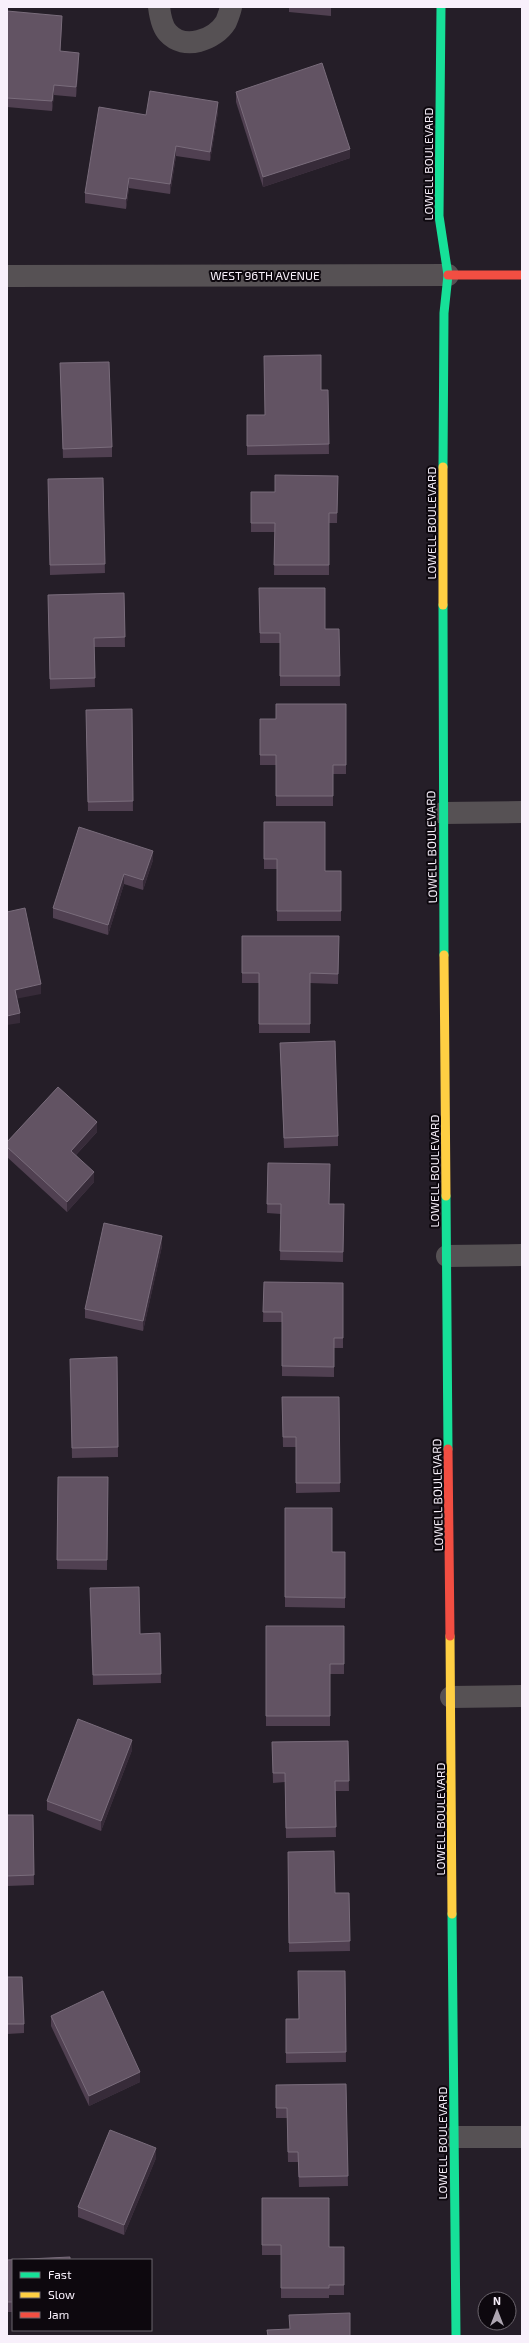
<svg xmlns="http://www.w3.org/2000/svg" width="529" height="2343" font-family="'Exo 2',sans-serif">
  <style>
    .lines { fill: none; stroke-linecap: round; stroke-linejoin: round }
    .street { stroke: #565154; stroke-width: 22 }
    .fast { stroke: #16e098; stroke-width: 9 }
    .slow { stroke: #ffcf43; stroke-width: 9 }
    .jam { stroke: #f24e42; stroke-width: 9 }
    .wall { fill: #504051 }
    .shaded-wall { fill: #372b39 }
    .building { fill: #625363; stroke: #796c7b }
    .labels { text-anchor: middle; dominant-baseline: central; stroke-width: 4; stroke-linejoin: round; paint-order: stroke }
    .street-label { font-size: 12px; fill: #f8f0fb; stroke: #0d080e }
  </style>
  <rect width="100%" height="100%" fill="#251e28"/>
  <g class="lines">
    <!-- street -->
    <g class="street">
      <path d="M159,7C160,15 162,27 168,33C184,51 215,40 226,22C228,17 230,12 231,7"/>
      <polyline points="7,276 448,275"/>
      <polyline points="443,813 522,812"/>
      <polyline points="447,1256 522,1255"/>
      <polyline points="451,1697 522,1696"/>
      <polyline points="454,2137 522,2137"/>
    </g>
    <!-- fast -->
    <g class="fast">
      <polyline points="441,7 439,216 448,275 444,313 443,467"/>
      <polyline points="443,605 444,955"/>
      <polyline points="446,1196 448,1449"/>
      <polyline points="452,1914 456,2336"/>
    </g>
    <!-- slow -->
    <g class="slow">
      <polyline points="443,605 443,467"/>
      <polyline points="444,955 446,1196"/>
      <polyline points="450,1636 452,1914"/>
    </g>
    <!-- jam -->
    <g class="jam">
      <polyline points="448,275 522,275"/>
      <polyline points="448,1449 450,1636"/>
    </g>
  </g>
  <!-- wall -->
  <g class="wall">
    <polygon points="289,7 331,7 331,16 289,12"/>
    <polygon points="7,11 62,26 60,51 79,62 76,97 54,95 52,111 7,107"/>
    <polygon points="236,92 350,158 263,187 236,102"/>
    <polygon points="218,112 210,161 176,156 170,194 129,188 126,209 85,203 85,193 146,115"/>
    <polygon points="60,363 112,447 112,457 63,458"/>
    <polygon points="321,390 328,390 329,454 247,455 247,415 264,415"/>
    <polygon points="338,476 337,523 329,523 329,575 274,575 275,532 251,532 251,492 275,492"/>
    <polygon points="103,478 105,573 50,575 48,479"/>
    <polygon points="259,588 325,629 339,629 340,686 280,686 280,643 260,643"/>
    <polygon points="124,593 125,647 94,647 95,687 50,689 48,595"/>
    <polygon points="346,704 346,774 333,774 333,806 276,806 276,765 260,765 260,719 276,719"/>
    <polygon points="132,709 133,811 88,811 86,710"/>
    <polygon points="264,822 325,871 341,871 341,921 277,921 277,869 264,869"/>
    <polygon points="153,860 143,890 124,884 108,935 53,918 53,908"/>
    <polygon points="242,936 339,936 338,984 310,983 310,1033 259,1033 259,983 242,983"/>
    <polygon points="280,1043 338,1136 338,1146 284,1148"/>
    <polygon points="97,1132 76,1155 94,1182 67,1212 7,1157 7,1142"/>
    <polygon points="268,1163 329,1204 344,1204 343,1262 280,1260 281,1214 267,1213"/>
    <polygon points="162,1246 143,1331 85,1318 85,1309"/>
    <polygon points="264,1282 343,1283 343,1348 334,1348 334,1377 282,1376 282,1322 263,1322"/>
    <polygon points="117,1357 118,1457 72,1458 70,1359"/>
    <polygon points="282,1397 339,1397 340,1492 296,1493 296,1447 283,1447"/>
    <polygon points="58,1477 108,1477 107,1570 57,1569"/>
    <polygon points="285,1508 332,1552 345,1552 345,1608 285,1607"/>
    <polygon points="90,1588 140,1634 160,1633 161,1683 93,1685"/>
    <polygon points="266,1626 344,1626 344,1674 330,1674 330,1726 266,1726"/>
    <polygon points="348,1741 349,1791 335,1791 336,1837 286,1838 285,1782 273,1783 272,1742"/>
    <polygon points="132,1750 101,1831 47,1810 47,1801"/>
    <polygon points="7,1815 33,1815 34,1885 7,1886"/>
    <polygon points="288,1852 335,1893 349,1893 350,1951 289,1952"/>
    <polygon points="345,1971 346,2062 286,2063 286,2019 298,2019"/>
    <polygon points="7,1977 24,2024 24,2033 7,2034"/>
    <polygon points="51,2016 140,2082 89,2106 51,2026"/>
    <polygon points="346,2084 348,2186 299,2187 298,2162 288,2162 287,2118 276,2118 276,2085"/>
    <polygon points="156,2158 124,2235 78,2217 78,2207"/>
    <polygon points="262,2198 329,2247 344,2247 344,2295 329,2295 329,2298 281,2298 281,2255 262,2255"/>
    <rect x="7" y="2260" width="6" height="52"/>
  </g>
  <!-- shaded-wall -->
  <g class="shaded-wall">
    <polygon points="62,16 62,26 60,61 60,51"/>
    <polygon points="79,53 79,62 76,97 76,87"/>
    <polygon points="54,85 54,95 52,111 52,101"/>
    <polygon points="218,102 218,112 210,161 210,152"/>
    <polygon points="176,146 176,156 170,194 170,184"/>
    <polygon points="350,149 350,158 263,187 263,177"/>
    <polygon points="129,178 129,188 126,209 126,199"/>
    <polygon points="153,851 153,860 143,890 143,880"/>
    <polygon points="124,874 124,884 108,935 108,925"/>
    <polygon points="41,984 41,994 15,999 15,990"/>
    <polygon points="20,1013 20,1023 7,1025 7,1016"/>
    <polygon points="97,1122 97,1132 71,1160 71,1151"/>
    <polygon points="94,1172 94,1182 67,1212 67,1202"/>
    <polygon points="162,1236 162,1246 143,1331 143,1321"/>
    <polygon points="132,1740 132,1750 101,1831 101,1821"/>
    <polygon points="140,2072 140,2082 89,2106 89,2096"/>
    <polygon points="156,2148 156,2158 124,2235 124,2225"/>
  </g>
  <!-- building -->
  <g class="building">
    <polygon points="7,11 62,16 60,51 79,53 76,87 54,85 52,101 7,98"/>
    <polygon points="322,63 350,149 263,177 236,92"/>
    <polygon points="150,91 218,102 210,152 176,146 170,184 129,178 126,199 85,193 99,107 146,115"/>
    <polygon points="321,355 321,390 328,390 329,444 247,446 247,415 265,415 264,356"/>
    <polygon points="109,362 112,447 63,449 60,363"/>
    <polygon points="275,475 338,476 337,513 329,513 329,565 274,565 275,523 251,523 251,492 275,492"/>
    <polygon points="103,478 105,564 50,565 48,479"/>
    <polygon points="259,588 325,588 325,629 339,629 340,676 280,676 280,633 260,633"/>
    <polygon points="124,593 125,637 94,638 95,678 50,679 48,595"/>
    <polygon points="276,704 346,704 346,765 333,765 333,796 276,796 276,755 260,755 260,719 276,719"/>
    <polygon points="132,709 133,801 88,802 86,710"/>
    <polygon points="264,822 325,822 325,871 341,871 341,911 277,911 277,859 264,859"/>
    <polygon points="79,827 153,851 143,880 124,874 108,925 53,908"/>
    <polygon points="25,908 41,984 15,990 20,1013 7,1016 7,912"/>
    <polygon points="242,936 339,936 338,974 310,973 310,1024 259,1024 259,973 242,973"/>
    <polygon points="335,1041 338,1136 284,1138 280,1043"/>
    <polygon points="58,1087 97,1122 71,1151 94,1172 67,1202 7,1147 7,1142"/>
    <polygon points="268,1163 330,1164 329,1204 344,1204 343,1252 280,1251 281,1204 267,1204"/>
    <polygon points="104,1223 162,1236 143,1321 85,1309"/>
    <polygon points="264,1282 343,1283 343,1338 334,1338 334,1367 282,1366 282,1312 263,1312"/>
    <polygon points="117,1357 118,1447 72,1448 70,1359"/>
    <polygon points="282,1397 339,1397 340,1483 296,1483 296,1437 283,1437"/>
    <polygon points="58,1477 108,1477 107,1560 57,1560"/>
    <polygon points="285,1508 332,1508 332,1552 345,1552 345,1598 285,1597"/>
    <polygon points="139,1587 140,1634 160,1633 161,1674 93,1675 90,1588"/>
    <polygon points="266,1626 344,1626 344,1664 330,1664 330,1716 266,1716"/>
    <polygon points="78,1719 132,1740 101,1821 47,1801"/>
    <polygon points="348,1741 349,1781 335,1781 336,1827 286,1828 285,1773 273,1773 272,1742"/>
    <polygon points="7,1815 33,1815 34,1875 7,1876"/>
    <polygon points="334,1851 335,1893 349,1893 350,1941 289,1943 288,1852"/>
    <polygon points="298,1971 345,1971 346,2052 286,2053 286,2019 299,2019"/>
    <polygon points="7,1977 22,1977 24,2024 7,2024"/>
    <polygon points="103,1991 140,2072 89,2096 51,2016"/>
    <polygon points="346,2084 348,2176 299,2177 298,2152 288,2152 287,2108 276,2108 276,2085"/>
    <polygon points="110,2130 156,2148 124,2225 78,2207"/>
    <polygon points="262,2198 329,2198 329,2247 344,2247 344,2285 329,2285 329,2288 281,2288 281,2245 262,2245"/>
    <polygon points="70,2257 70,2260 13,2260 13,2302 7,2302 7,2260"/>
    <polygon points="350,2313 350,2336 268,2336 267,2330 290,2329 289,2315"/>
  </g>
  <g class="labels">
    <!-- street labels -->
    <g class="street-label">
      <text transform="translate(428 164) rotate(-90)">LOWELL BOULEVARD</text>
      <text x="265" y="275">WEST 96TH AVENUE</text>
      <text transform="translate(431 523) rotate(-90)">LOWELL BOULEVARD</text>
      <text transform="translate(431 847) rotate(-91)">LOWELL BOULEVARD</text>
      <text transform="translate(434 1171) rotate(-90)">LOWELL BOULEVARD</text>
      <text transform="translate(437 1495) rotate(-91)">LOWELL BOULEVARD</text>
      <text transform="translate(440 1819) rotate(-90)">LOWELL BOULEVARD</text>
      <text transform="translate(442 2143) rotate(-90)">LOWELL BOULEVARD</text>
    </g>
  </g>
  <!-- border -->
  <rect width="529" height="2343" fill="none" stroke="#f8f0fb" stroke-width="16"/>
  <!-- legend -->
  <rect x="12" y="2259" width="140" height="72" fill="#0d080e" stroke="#6b656d"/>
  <rect x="20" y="2272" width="20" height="6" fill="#16e098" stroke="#6b656d"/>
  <text x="48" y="2279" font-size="12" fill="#f8f0fb">Fast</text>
  <rect x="20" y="2292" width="20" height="6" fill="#ffcf43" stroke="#6b656d"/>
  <text x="48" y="2299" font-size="12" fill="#f8f0fb">Slow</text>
  <rect x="20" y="2312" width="20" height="6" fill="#f24e42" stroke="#6b656d"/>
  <text x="48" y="2319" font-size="12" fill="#f8f0fb">Jam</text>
  <!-- north arrow -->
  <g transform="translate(497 2311)"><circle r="19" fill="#0d080e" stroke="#6b656d"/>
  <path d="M0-3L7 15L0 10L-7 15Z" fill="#aea6b1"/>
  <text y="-6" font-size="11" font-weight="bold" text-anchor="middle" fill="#f8f0fb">N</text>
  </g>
</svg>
